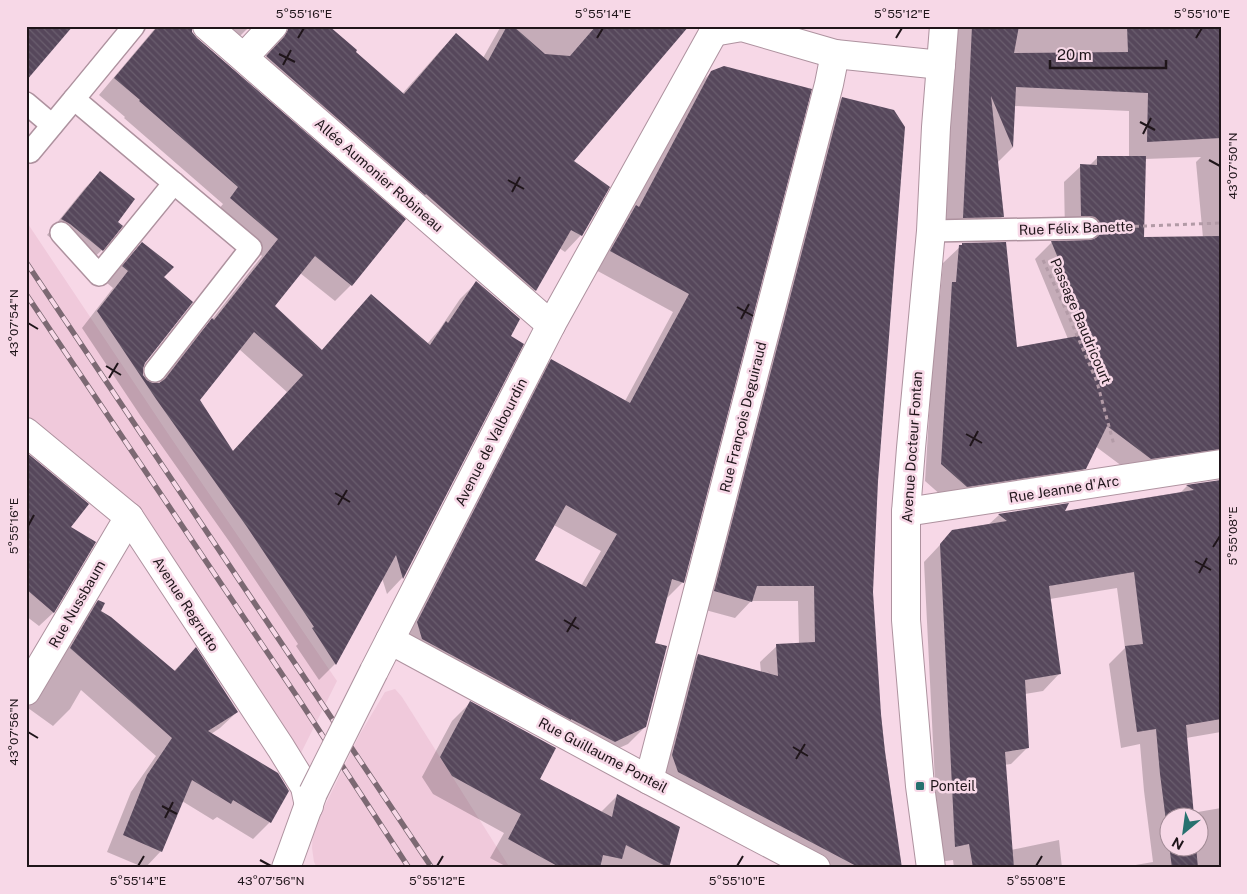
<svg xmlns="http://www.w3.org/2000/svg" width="1247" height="894" font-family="'Public Sans',sans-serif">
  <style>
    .built { fill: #f0c9db }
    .shadow { fill: #0003; fill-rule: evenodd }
    .building { fill: url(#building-back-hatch); fill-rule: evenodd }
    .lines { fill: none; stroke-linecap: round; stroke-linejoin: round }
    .lane-casing { stroke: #ae929f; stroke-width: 24 }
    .street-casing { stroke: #ae929f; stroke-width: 30 }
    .secondary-casing { stroke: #ae929f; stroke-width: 30 }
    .path { stroke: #b29aa6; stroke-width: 3; stroke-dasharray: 4 4; stroke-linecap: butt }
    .lane { stroke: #fff; stroke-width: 21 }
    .street { stroke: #fff; stroke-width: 28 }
    .secondary { stroke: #fff; stroke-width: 28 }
    .rail-casing { stroke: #7c6973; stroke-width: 5.5 }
    .rail { stroke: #f7d8e7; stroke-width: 4; stroke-dasharray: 11; stroke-linecap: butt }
    .secondary-bridge-casing { stroke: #ae929f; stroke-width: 30; stroke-linecap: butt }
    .secondary-bridge { stroke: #fff; stroke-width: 28 }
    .ticks { fill: none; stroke: #1f151a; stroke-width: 2 }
    .poi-dot { fill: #27716f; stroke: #f7d8e7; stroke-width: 2 }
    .labels { text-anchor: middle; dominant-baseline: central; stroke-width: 5; stroke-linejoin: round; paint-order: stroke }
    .street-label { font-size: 14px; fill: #1f151a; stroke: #f7d8e7 }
    .poi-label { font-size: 14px; fill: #1f151a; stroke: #f7d8e7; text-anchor: start }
    .neatline { fill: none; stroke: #1f151a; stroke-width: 2 }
    .ticks-label { font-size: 12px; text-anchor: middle; fill: #1f151a }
  </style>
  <defs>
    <pattern id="building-back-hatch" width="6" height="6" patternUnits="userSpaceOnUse" patternTransform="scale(1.25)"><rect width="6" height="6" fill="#56475b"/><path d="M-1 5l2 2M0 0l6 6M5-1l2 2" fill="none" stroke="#6a5e6e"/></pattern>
  </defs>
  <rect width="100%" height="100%" fill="#f7d8e7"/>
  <!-- built -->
  <g class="built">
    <polygon points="26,221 169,435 337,681 301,753 132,501 26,416"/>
    <polygon points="395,689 402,697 510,868 317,868 314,862 312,848 313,830 360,734 385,692"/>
  </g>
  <!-- shadow -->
  <g class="shadow">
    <path d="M157,26H327L354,52L402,94L440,51L456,35L483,58L501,26H684L572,162L581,235L565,252L559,248L535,290L519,307L251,74L268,55L272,47V38L259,27H250L246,30L225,51L201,30L194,27H191V31L351,285L335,301L300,273L273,306L321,351L355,312L371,295L427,344L439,330L460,299L476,283L509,337L522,344L402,578L387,594L382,578L335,664L319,680L296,646L298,644L231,544L140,415L82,328L113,288L107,283L126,260L142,243L162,277L144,363L141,369L142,376L146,381L153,385L159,384L196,336L210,322L262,256L214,215L223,204L124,118L125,117L99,95ZM239,349L287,392L232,452L199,400Z"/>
    <path d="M957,26H1221V732L1186,738L1192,813L1221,808V868H1118L1153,862L1144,791L1140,744L1121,748L1109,664L1125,648L1117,588L1050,599L1059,674L1043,691L1025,694L1028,747L1011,764L1004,765L1011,850L1059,840L1062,868H954L953,860L939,862L924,562L953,531L988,525L999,515L1067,505L1063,513L1179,494L1187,486L1220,481V479L1217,470L1134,475L1095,446L1085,468L1068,485L950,503L925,481L936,300L940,296L943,263L963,244L1016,349L1068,339L1035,259L1052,242H1085L1083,238L1065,232L1064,182L1081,166H1089L1097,158L1129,157V111L1014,106L1012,148L997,163L1002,217L984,235L945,236L954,44ZM1201,157L1196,162L1203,238H1143L1145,159ZM1056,257H1059L1093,339L1090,340ZM1170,816H1200V846H1170Z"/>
    <path d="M712,72L683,582L666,599L654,644L645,727L628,744L597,758L400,640L534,377L551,360L625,401L673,312L594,269L694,89ZM554,525L601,551L581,586L534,561Z"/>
    <polygon points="842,98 877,481 872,592 880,714 901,868 813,868 662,788 682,672 698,656 761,672 760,662 777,646 799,644 798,601 751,601 735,618 698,608 826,114"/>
    <polygon points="100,173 116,222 121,226 102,250 86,265 47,235 85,188"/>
    <polygon points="26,454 69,527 94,542 53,613 39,626 26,616"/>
    <polygon points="98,601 99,611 174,671 195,649 237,712 220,728 211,734 270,822 253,839 217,817 213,820 182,801 161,851 145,868 107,852 131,792 156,756 81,690 70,709 53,726 28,708 82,618"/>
    <polygon points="470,703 539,779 601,812 618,795 678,827 668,868 509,868 490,858 504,833 433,794 422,777 452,721"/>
  </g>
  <!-- building -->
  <g class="building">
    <polygon points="26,26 73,26 26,81"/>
    <path d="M158,26H192V32L197,38L406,219L352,286L315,256L275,306L322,350L371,294L430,345L446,321L448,323L476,281L520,319L511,336L524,344L403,579L396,555L336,665L312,628L314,627L247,527L156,399L97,311L128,271L122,266L142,242L174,267L164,277L193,302L145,363L143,369V375L147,380L153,383H159L165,379L212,318L214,320L278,239L230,198L238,187L139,101L140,100L114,78ZM254,332L303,375L233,451L200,400Z"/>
    <polygon points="288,26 329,26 357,50 356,52 404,94 456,33 488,61 507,26 513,26 545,54 570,56 596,26 689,26 574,161 610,187 582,236 571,230 536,291 426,194 425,195 266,56 284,37 288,30"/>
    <polygon points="972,26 1019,26 1014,53 1128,52 1127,26 1221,26 1221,138 1147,142 1148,93 1016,87 1013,148 991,96 1004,217 963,218"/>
    <path d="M724,66L812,89L684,583L672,579L655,643L667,646L646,727L615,742L571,719V720L422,639L417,622L551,359L630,403L689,294L610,251L636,205L639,207L711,71ZM566,505L617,534L586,587L535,560Z"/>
    <polygon points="842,97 894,110 905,127 878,481 873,592 881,714 885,752 902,868 860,868 678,772 672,755 698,654 778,676 776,644 815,642 814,586 757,586 752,602 714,591"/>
    <polygon points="1097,156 1146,156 1144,237 1221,236 1221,449 1151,459 1107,426 1086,469 967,487 941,464 952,282 956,282 959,245 962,245 962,243 1006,242 1017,347 1089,334 1051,241 1090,240 1096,238 1100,234 1101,227 1099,221 1095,217 1089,216 1081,216 1080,164 1097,165"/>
    <polygon points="100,171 135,199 118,222 123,226 103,251 70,224 61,219"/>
    <polygon points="26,452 89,504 71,527 96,542 54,613 26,589"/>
    <polygon points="1221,480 1221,719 1186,725 1194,816 1170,816 1170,846 1196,846 1198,868 1172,868 1160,774 1156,729 1137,732 1125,646 1143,644 1134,572 1049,586 1061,674 1025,680 1029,748 1005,752 1014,868 973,868 969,844 955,847 940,544 952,530 1007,521 998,514 1069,503 1065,511 1194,490 1186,485"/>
    <polygon points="98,600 105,603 101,611 111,617 175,671 196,647 238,712 208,731 278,773 289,791 271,823 233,800 231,804 192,780 162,852 123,835 147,775 172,738 70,648"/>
    <polygon points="470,701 556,748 540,779 612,817 617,794 680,827 669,868 626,845 622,859 603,855 600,868 561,868 508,839 521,814 452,776 440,757"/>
  </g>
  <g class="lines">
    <!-- lane casing -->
    <g class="lane-casing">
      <g id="lane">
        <polyline points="134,26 74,99 251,248 155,371"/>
        <polyline points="26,103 52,125"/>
        <polyline points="30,152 74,99"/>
        <polyline points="931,231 1089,228"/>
        <polyline points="61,233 99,275 174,183"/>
      </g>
    </g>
    <!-- street casing -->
    <g class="street-casing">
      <g id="street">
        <polyline points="207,26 551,325"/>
        <polyline points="713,32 742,27 835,54 941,65"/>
        <polyline points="244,57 273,26"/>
        <polyline points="26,432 129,517 281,748 305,787 309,806"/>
        <polyline points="906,512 1221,464"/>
        <polyline points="390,640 649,780 816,868"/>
        <polyline points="26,691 129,517"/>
        <polyline points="649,780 829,84 835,54"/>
      </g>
    </g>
    <!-- secondary casing -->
    <g class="secondary-casing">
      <g id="secondary">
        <polyline points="374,671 551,325 717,26"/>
        <polyline points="286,868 313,793"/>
        <polyline points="931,868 920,786 906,620 906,512 911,448 931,231 936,127 944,26"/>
      </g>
    </g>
    <!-- path -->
    <g class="path">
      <polyline points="1119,227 1221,223"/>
      <polyline points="1043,260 1070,319 1097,382 1114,445"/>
    </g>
    <!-- lane -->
    <use href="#lane" class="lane"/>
    <!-- street -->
    <use href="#street" class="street"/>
    <!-- secondary -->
    <use href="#secondary" class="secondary"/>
    <!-- rail casing -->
    <g class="rail-casing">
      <g id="rail">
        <polyline points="26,262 432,868"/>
        <polyline points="26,294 296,695 409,868"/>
      </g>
    </g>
    <!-- rail -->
    <use href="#rail" class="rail"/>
    <!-- secondary-bridge casing -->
    <g class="secondary-bridge-casing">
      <polyline id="secondary-bridge" points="313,793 374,671"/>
    </g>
    <!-- secondary-bridge -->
    <use href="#secondary-bridge" class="secondary-bridge"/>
  </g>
  <!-- ticks -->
  <path class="ticks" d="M298,38L304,28M597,38L603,28M896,38L902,28M1196,38L1202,28M279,54L295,62M283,65L291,50M1140,122L1155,130M1143,134L1151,118M1209,160L1220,166M508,180L524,189M512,192L520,177M737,307L753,316M741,319L749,304M28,323L38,329M106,366L121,375M109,378L118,363M966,434L982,443M970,446L978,431M335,493L350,502M338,505L347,490M28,526L34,515M1213,547L1220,536M1195,561L1211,570M1199,573L1207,558M564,620L579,629M567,632L576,617M28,732L38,738M793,747L808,756M796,759L805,744M162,806L177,814M165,818L173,802M260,860L271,866M138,866L144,856M437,866L443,856M737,866L743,856M1036,866L1042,856"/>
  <!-- markers -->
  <rect class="poi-dot" x="915" y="781" width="10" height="10" rx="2.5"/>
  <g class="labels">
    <!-- street labels -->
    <g class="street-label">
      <text transform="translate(379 175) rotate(41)">Allée Aumonier Robineau</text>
      <text transform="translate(1076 228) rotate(-2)">Rue Félix Banette</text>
      <text transform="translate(1081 321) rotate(67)">Passage Baudricourt</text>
      <text transform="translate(743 417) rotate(-76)">Rue François Deguiraud</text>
      <text transform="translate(491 442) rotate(-63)">Avenue de Valbourdin</text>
      <text transform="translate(912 447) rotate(-86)">Avenue Docteur Fontan</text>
      <text transform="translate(1064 489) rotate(-9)">Rue Jeanne d'Arc</text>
      <text transform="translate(77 604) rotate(-60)">Rue Nussbaum</text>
      <text transform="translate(186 604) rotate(57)">Avenue Regrutto</text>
      <text transform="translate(603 755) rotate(28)">Rue Guillaume Ponteil</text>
    </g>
    <!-- poi labels -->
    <g class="poi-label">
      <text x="930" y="786">Ponteil</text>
    </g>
  </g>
  <!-- border -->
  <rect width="1247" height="894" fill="none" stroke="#f7d8e7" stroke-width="55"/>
  <!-- north arrow -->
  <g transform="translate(1184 832) rotate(209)"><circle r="24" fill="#f7d8e7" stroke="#a18a95"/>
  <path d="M0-4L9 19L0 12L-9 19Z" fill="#27716f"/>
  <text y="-8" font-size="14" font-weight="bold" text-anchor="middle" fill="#1f151a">N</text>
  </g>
  <!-- scale -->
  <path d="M1050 60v8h116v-8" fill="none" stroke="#1f151a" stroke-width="2.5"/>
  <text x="1057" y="60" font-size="15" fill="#1f151a" stroke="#f7d8e7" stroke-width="4" paint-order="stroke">20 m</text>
  <rect x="28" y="28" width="1192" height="838" class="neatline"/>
  <g class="ticks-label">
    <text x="304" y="18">5°55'16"E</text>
    <text x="603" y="18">5°55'14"E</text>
    <text x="902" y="18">5°55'12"E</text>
    <text x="1202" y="18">5°55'10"E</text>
    <text transform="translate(1233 166) rotate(-90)" y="4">43°07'50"N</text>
    <text transform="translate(14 323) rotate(-90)" y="4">43°07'54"N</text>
    <text transform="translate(14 526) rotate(-90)" y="4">5°55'16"E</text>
    <text transform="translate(1233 536) rotate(-90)" y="4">5°55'08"E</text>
    <text transform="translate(14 732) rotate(-90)" y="4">43°07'56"N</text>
    <text x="138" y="885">5°55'14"E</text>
    <text x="271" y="885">43°07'56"N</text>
    <text x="437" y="885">5°55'12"E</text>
    <text x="737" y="885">5°55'10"E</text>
    <text x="1036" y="885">5°55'08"E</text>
  </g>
</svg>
